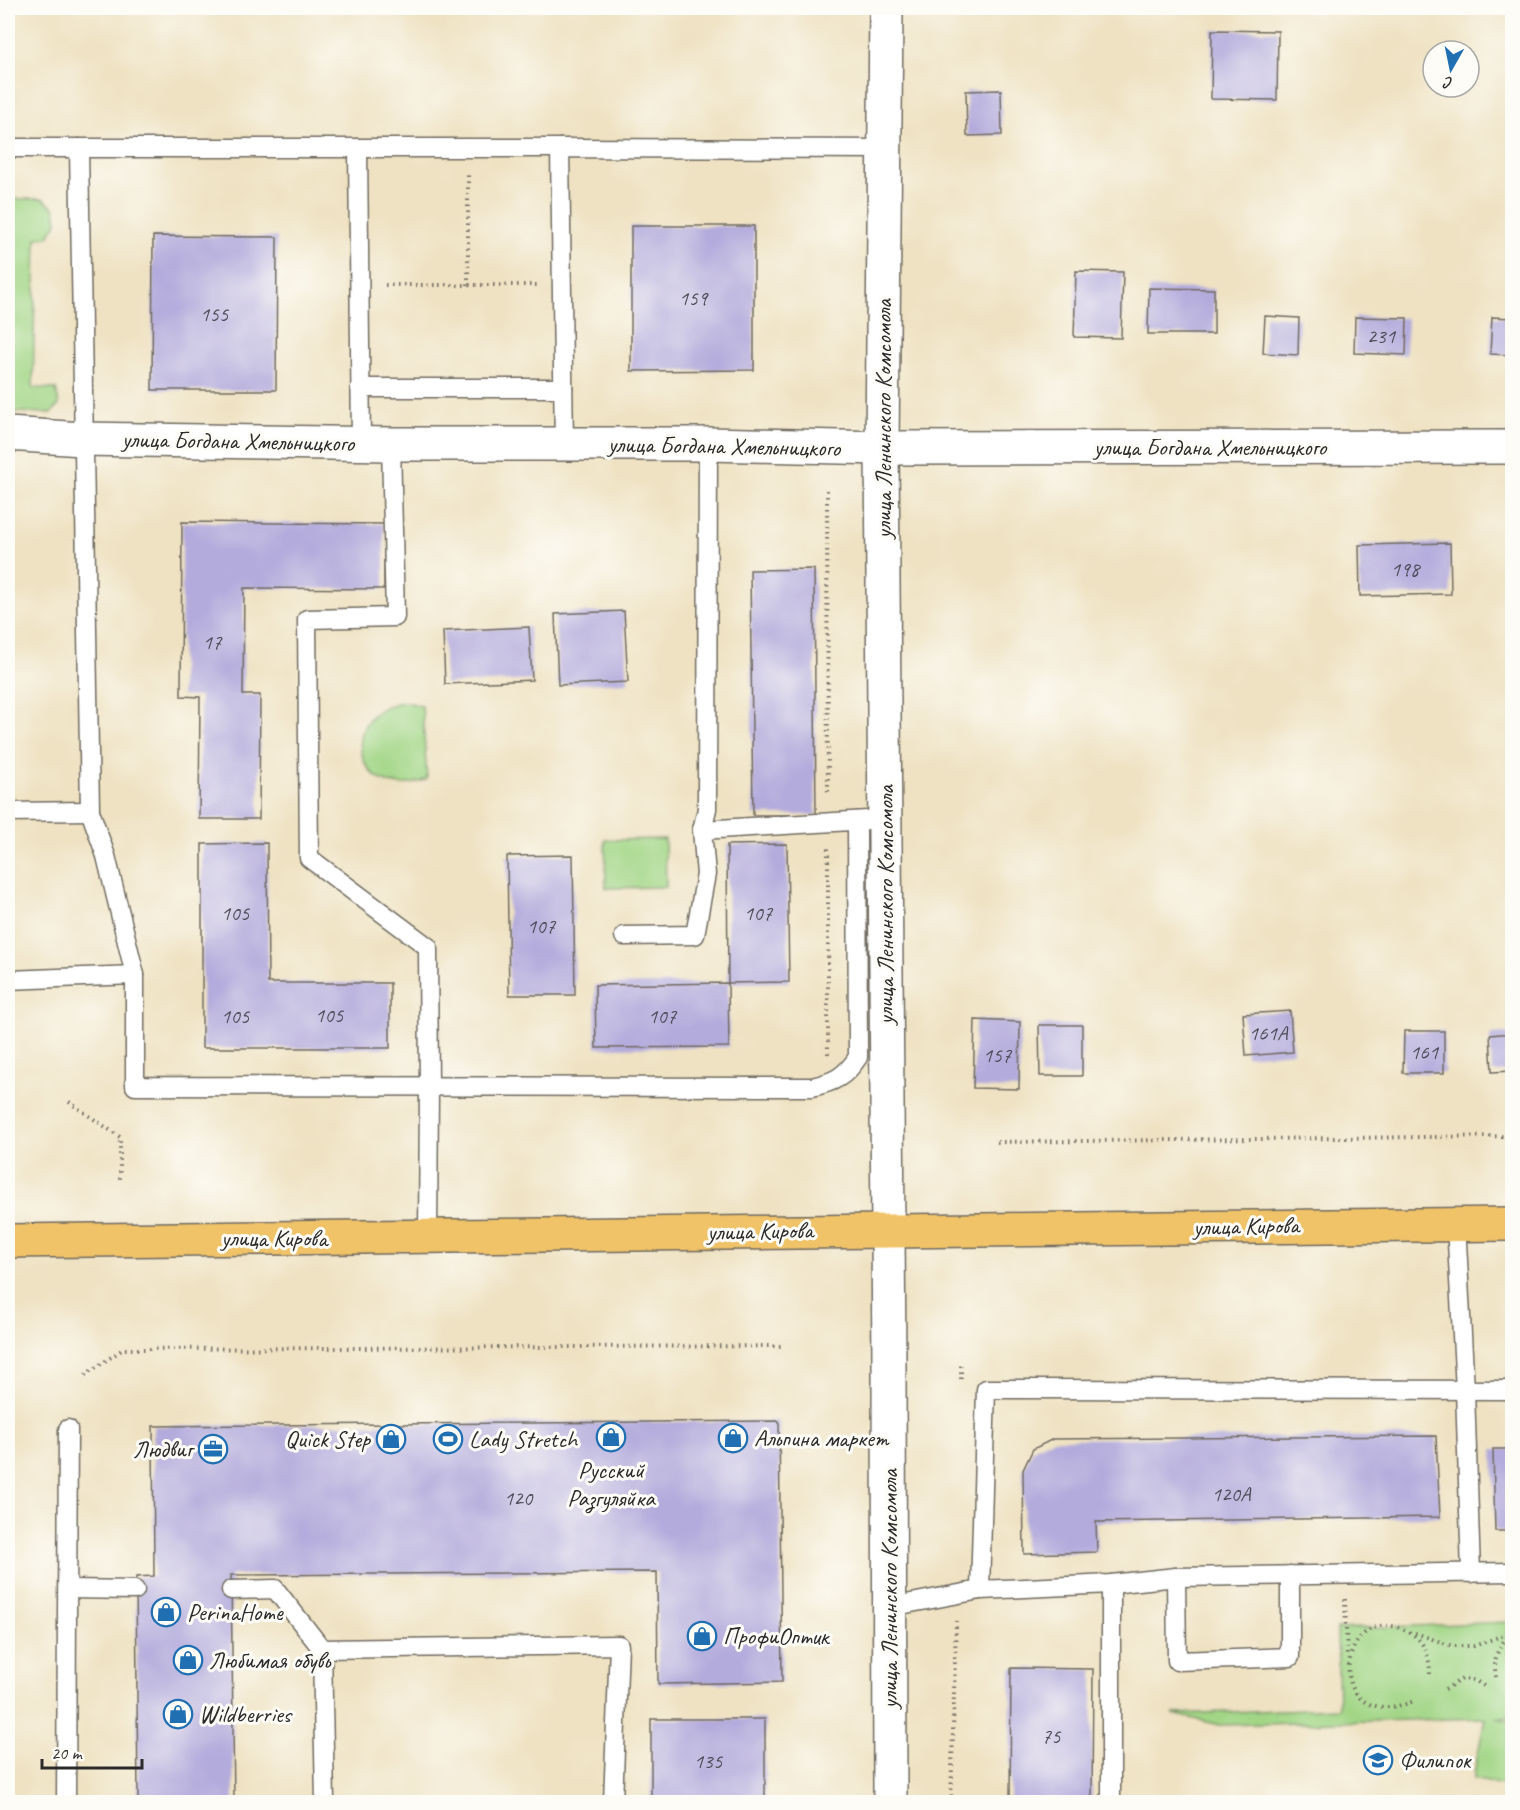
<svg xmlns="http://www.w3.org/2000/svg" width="1520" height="1810" font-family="Caveat,sans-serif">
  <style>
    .green { fill: #a2d686; stroke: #668058; stroke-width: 1.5 }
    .building { fill: #b3abdc }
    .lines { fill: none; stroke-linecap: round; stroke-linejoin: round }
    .lane-casing { stroke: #706b60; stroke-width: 21 }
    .street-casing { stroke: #706b60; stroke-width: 36 }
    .primary-casing { stroke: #706b60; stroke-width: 36 }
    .path { stroke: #706b60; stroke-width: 4; stroke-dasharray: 1.5 4.5; stroke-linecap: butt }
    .lane { stroke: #fff; stroke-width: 18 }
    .street { stroke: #fff; stroke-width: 33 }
    .primary { stroke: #f1c369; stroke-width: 33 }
    .labels { text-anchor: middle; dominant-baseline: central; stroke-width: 6; stroke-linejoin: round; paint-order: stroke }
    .number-label { font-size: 21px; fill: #4d4b57 }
    .street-label { font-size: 24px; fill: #2b2b2b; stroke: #fdfcf7 }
    .poi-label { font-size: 24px; fill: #2b2b2b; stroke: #fdfcf7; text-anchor: start }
  </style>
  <rect width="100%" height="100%" fill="#fdfcf7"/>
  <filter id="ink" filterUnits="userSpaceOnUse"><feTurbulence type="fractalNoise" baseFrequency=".0167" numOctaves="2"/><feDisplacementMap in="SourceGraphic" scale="12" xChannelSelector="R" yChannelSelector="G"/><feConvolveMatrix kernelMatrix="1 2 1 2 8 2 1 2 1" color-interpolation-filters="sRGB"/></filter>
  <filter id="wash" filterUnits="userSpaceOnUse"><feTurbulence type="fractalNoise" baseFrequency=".008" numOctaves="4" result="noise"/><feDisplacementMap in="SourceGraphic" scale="24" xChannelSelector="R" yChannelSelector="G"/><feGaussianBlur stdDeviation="1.35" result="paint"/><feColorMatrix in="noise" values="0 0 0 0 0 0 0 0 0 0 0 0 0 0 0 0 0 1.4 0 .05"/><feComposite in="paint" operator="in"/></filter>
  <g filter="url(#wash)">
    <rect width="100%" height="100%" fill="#efe2c2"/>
    <!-- green -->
    <g class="green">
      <polygon points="8,199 43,199 55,209 57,223 48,237 36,238 33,388 56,389 59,405 51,413 8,412"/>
      <path d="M406,702L422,706L427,779C355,809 332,708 406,702Z"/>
      <polygon points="665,839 666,887 606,888 605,840"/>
      <polygon points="1512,1622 1512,1717 1496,1718 1512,1721 1512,1787 1473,1779 1485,1718 1220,1725 1173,1714 1339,1708 1337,1629"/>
    </g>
    <g id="blocks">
      <!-- building -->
      <g class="building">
        <polygon points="1212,30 1278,31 1277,100 1211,99"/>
        <polygon points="1001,90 1002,135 967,136 966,91"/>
        <polygon points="631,226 754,226 754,370 631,371"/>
        <polygon points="153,236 277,237 276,390 152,390"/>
        <polygon points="1076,271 1123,272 1121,338 1074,337"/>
        <polygon points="1149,288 1214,289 1214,334 1148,334"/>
        <polygon points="1265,316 1299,318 1298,355 1263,353"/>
        <polygon points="1355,317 1407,318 1406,355 1354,353"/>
        <polygon points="1492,317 1512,318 1512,355 1490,354"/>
        <polygon points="182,522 384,524 384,589 244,588 243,695 260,695 259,819 199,819 200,697 181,696"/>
        <polygon points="1450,543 1451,594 1360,596 1359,545"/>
        <polygon points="814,569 816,815 753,815 750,570"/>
        <polygon points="624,611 628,682 558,685 555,614"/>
        <polygon points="529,627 532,680 445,684 443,631"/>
        <polygon points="267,843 268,983 390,983 390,1048 202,1048 202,844"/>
        <polygon points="787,844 789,982 728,983 727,845"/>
        <polygon points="573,855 575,995 509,995 507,856"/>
        <polygon points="728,983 729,1047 596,1048 595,985"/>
        <polygon points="1290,1011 1293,1052 1246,1056 1243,1014"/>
        <polygon points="975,1020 1020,1022 1019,1089 973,1088"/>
        <polygon points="1039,1025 1082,1025 1082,1076 1040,1076"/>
        <polygon points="1404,1031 1444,1031 1444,1073 1403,1073"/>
        <polygon points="1512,1033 1512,1071 1492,1072 1490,1035"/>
        <polygon points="779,1421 782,1682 658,1684 657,1572 231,1575 234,1802 138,1802 136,1577 154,1576 153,1426"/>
        <polygon points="1436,1436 1440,1517 1096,1522 1097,1552 1024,1554 1023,1470 1033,1449 1053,1439"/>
        <polygon points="1493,1449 1512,1449 1512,1531 1495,1531"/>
        <polygon points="1011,1668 1093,1669 1092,1802 1010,1802"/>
        <rect x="651" y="1719" width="114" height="83"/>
      </g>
    </g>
  </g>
  <g filter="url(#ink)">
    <use href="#blocks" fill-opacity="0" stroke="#706b60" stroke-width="1.5"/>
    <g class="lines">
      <!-- lane casing -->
      <g class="lane-casing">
        <g id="lane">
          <polyline points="8,148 560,148"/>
          <path d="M79,148L90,811L106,856L135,975V1086L812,1087C834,1082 845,1077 858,1057L857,821"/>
          <polyline points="358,148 361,443"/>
          <polyline points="360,388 563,388"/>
          <polyline points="391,444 395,617 307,619 309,858 428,947 429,1087 428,1237"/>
          <polyline points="564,445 560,148 886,149"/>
          <polyline points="8,812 90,811"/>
          <polyline points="702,830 868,820"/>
          <polyline points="624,936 695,935 706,874 702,830 707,809 708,444"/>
          <polyline points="8,980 135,975"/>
          <polyline points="1456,1224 1465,1390 1471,1573"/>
          <polyline points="1176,1577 1177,1661 1290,1657 1290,1575"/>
          <polyline points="68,1589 135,1590"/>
          <polyline points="231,1590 275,1589 322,1649"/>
          <polyline points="980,1590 986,1389 1512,1390"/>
          <polyline points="890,1607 980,1590 1111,1584 1176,1577 1512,1572"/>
          <polyline points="66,1802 68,1429"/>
          <polyline points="325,1802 322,1649 619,1645 613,1802"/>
          <polyline points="1111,1802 1111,1584"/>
        </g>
      </g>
      <!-- street casing -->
      <g class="street-casing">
        <g id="street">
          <polyline points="886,8 882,448 889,1362 890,1802"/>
          <polyline points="8,434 82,439 391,444 708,444 882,448 1512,447"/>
        </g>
      </g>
      <!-- primary casing -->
      <g class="primary-casing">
        <polyline id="primary" points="8,1241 1512,1224"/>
      </g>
      <!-- path -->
      <g class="path">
        <polyline points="385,285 537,285"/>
        <polyline points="468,285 468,174"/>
        <polyline points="827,490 828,796"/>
        <polyline points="828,1054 828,848"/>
        <polyline points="69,1102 120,1137 120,1183"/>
        <polyline points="997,1142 1512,1136"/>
        <polyline points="85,1375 123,1349 784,1346"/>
        <polyline points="961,1379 961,1362"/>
        <polyline points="1345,1599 1347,1657"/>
        <polyline points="1415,1633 1452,1646 1474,1646 1512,1632"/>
        <path d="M1496,1677C1493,1660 1497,1647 1510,1634"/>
        <polyline points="1445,1689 1464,1678 1476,1681 1487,1688"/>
        <path d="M1412,1702C1318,1735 1339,1594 1409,1632C1425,1641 1430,1657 1430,1675"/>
        <polyline points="951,1802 956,1621"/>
      </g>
      <!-- lane -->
      <use href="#lane" class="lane"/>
      <!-- street -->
      <use href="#street" class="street"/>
      <!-- primary -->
      <use href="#primary" class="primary"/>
    </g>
  </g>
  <!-- icons -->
  <defs>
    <g id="shop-ring" transform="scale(1.5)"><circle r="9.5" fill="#fdfcf7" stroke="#1f6fb2" stroke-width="1.5"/><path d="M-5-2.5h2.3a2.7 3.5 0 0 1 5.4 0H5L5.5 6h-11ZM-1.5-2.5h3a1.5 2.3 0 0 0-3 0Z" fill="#1f6fb2"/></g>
    <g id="stadium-ring" transform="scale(1.5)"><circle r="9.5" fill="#fdfcf7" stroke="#1f6fb2" stroke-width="1.5"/><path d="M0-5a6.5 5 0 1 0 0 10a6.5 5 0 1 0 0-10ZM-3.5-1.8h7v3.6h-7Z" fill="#1f6fb2"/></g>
    <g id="office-ring" transform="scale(1.5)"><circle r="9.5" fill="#fdfcf7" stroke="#1f6fb2" stroke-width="1.5"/><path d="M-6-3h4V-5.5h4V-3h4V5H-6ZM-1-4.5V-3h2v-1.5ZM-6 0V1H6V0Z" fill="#1f6fb2"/></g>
    <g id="school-ring" transform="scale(1.5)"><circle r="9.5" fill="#fdfcf7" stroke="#1f6fb2" stroke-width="1.5"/><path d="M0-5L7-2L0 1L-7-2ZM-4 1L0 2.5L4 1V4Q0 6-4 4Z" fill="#1f6fb2"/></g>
  </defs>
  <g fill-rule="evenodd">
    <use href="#shop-ring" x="611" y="1437"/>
    <use href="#shop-ring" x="733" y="1438"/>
    <use href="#shop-ring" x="391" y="1439"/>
    <use href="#stadium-ring" x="448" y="1439"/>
    <use href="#office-ring" x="213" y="1449"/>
    <use href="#shop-ring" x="166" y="1612"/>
    <use href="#shop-ring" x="702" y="1636"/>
    <use href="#shop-ring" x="188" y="1660"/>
    <use href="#shop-ring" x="178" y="1714"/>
    <use href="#school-ring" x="1378" y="1760"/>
  </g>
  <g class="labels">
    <!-- number labels -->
    <g class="number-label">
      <text x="693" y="298">159</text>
      <text x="214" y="314">155</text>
      <text x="1381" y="336">231</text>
      <text x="1405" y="569">198</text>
      <text x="212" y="642">17</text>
      <text x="235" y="913">105</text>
      <text x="758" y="913">107</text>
      <text x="541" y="926">107</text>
      <text x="329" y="1015">105</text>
      <text x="235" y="1016">105</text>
      <text x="662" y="1016">107</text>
      <text x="1268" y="1033">161А</text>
      <text x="1424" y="1052">161</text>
      <text x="997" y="1055">157</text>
      <text x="1231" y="1494">120А</text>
      <text x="518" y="1498">120</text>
      <text x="1051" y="1736">75</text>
      <text x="708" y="1761">135</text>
    </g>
    <!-- street labels -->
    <g class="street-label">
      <text transform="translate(883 419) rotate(-90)">улица Ленинского Комсомола</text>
      <text transform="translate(238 441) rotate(1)">улица Богдана Хмельницкого</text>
      <text transform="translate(724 446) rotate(1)">улица Богдана Хмельницкого</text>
      <text x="1210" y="447">улица Богдана Хмельницкого</text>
      <text transform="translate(885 905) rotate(-90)">улица Ленинского Комсомола</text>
      <text transform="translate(1246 1226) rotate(-1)">улица Кирова</text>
      <text transform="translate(760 1231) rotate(-1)">улица Кирова</text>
      <text x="274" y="1238">улица Кирова</text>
      <text transform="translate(889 1589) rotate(-90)">улица Ленинского Комсомола</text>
    </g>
    <!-- poi labels -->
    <g class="poi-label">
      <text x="754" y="1438">Альпина маркет</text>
      <text x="370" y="1439" text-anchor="end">Quick Step</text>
      <text x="469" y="1439">Lady Stretch</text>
      <text x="192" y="1449" text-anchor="end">Людвиг</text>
      <text x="611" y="1470" text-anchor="middle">Русский<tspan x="611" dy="28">Разгуляйка</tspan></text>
      <text x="187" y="1612">PerinaHome</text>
      <text x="723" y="1636">ПрофиОптик</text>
      <text x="209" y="1660">Любимая обувь</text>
      <text x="199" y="1714">Wildberries</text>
      <text x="1399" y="1760">Филипок</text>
    </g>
  </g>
  <!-- margin -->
  <rect width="1520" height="1810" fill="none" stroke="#fdfcf7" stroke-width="30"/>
  <!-- north arrow -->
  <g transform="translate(1451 69) rotate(189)"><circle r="28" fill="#fdfcf7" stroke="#a9a8a5" stroke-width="1.5"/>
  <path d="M0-4.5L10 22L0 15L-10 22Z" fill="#1f6fb2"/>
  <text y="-9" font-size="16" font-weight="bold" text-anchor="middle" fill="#2b2b2b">С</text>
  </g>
  <!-- scale -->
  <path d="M42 1759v9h100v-9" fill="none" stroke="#2b2b2b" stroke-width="3"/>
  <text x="51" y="1759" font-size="18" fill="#2b2b2b" stroke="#fdfcf7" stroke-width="4.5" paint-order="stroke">20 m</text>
</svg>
